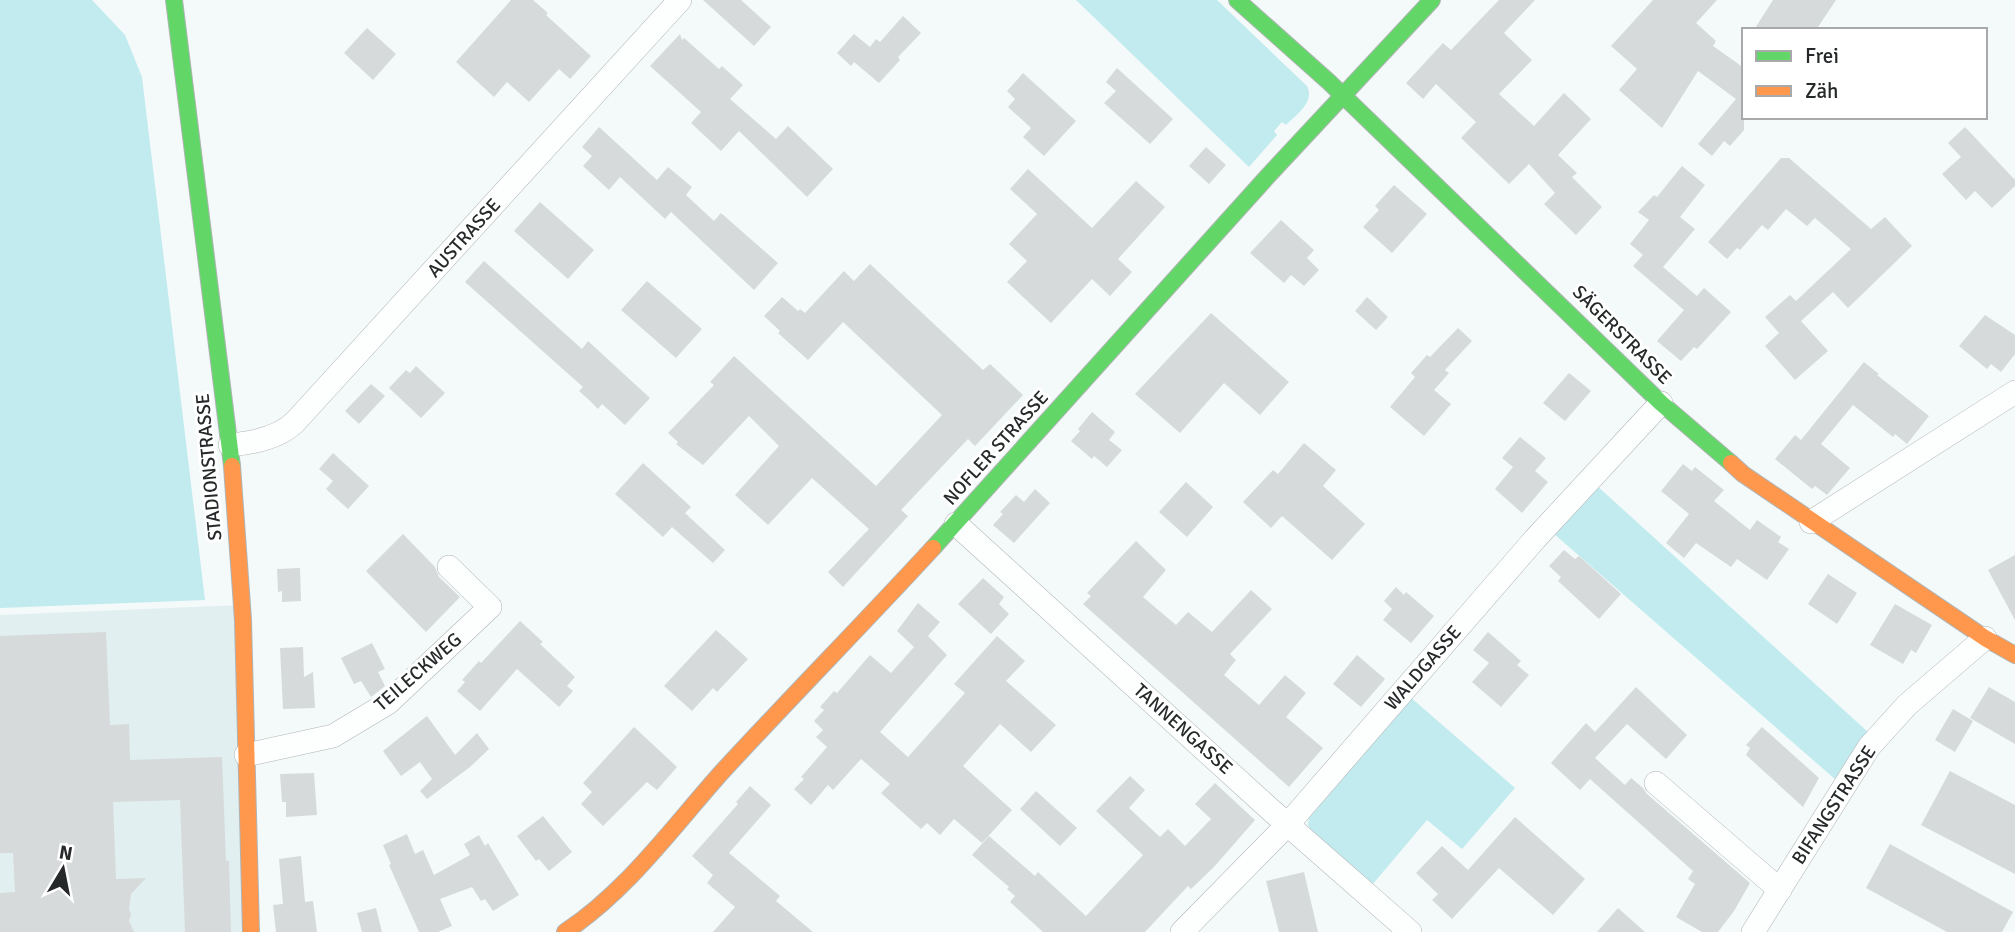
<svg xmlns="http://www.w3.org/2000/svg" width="2015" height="932" font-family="Signika,sans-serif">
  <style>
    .built { fill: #e1eff0 }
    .green { fill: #c2ebef }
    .building { fill: #d6dada }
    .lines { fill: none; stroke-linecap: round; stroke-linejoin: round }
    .street-casing { stroke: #b0b4b5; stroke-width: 24 }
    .fast-casing { stroke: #b0b4b5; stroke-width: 18 }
    .slow-casing { stroke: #b0b4b5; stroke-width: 18 }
    .street { stroke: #fdfefe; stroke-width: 23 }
    .fast { stroke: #63d668; stroke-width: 16 }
    .slow { stroke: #ff974d; stroke-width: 16 }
    .labels { text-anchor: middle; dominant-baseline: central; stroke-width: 6; stroke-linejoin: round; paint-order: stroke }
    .street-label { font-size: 19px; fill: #26292a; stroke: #fff }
  </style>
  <rect width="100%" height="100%" fill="#f4fafa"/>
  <!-- built -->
  <polygon class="built" points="242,605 251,932 0,932 0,615"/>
  <!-- green -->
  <g class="green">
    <polygon points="0,0 92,0 125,35 142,77 205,600 0,608"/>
    <path d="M1076,0H1217L1307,86C1315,102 1297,114 1286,125L1282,122L1274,131L1277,135L1249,167Z"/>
    <polygon points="1595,484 1868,732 1836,780 1553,533"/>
    <polygon points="1409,696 1515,788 1462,849 1427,820 1372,885 1313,834 1308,825 1309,815"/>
  </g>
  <!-- building -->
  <g class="building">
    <polygon points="511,0 533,0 548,13 546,15 591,56 570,79 559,69 529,102 507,82 494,97 456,62"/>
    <polygon points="703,0 741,0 771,27 754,46"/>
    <polygon points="1499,0 1535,0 1504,33 1532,60 1499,94 1534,126 1564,93 1591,119 1558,155 1577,173 1572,177 1602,207 1576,235 1544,204 1555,193 1529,164 1509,184 1461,138 1476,122 1436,84 1423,99 1406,83 1443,43 1451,50"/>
    <polygon points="1653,0 1717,0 1696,23 1716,41 1713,46 1744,68 1744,130 1730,146 1724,141 1712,156 1698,144 1736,99 1698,71 1662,128 1619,90 1637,69 1611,46"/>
    <polygon points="1773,0 1836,0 1816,30 1754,30"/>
    <polygon points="903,16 921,33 898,57 900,60 879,83 854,62 851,66 837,53 854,34 870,47 876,39 880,42"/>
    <polygon points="367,28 396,54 373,80 344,53"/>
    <polygon points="680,34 682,40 684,38 719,69 722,66 743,85 730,99 776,139 788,126 833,169 807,197 739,131 721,151 691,123 701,112 650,66"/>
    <polygon points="1117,68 1173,119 1150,144 1104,103 1116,91 1106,82"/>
    <polygon points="1023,73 1076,121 1044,156 1023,137 1031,128 1008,107 1015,99 1007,91"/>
    <polygon points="599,127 657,180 668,167 692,187 686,195 714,221 721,213 778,263 754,290 671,212 665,219 620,177 609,190 583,166 592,156 582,147"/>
    <polygon points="1965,127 2015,180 2015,186 1992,208 1975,191 1966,200 1942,174 1961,157 1948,143"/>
    <polygon points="1206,147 1226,165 1209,184 1189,166"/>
    <polygon points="1781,158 1789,158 1871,229 1885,217 1912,246 1848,308 1833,292 1801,321 1828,351 1795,380 1765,346 1779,333 1765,317 1790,295 1796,301 1851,249 1815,218 1807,226 1786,209 1768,230 1762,225 1740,250 1737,248 1727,259 1708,242"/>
    <polygon points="1682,166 1705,185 1680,217 1695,229 1663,267 1697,296 1704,288 1731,312 1697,349 1694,347 1681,361 1657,341 1684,310 1633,266 1643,255 1630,244 1649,220 1638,212 1654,195 1657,197"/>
    <polygon points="1028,169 1092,228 1136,181 1165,207 1118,259 1132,272 1110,296 1092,279 1051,323 1007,282 1027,261 1009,244 1037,214 1010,189"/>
    <polygon points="1394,185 1427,214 1392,253 1363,227 1379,210 1375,206"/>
    <polygon points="540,202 594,250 568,279 514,231"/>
    <polygon points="1281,220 1314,250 1307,258 1319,270 1304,286 1291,275 1284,283 1250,253"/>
    <polygon points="484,261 582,349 588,341 650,398 625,425 602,404 598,409 590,401 579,391 583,387 465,282"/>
    <polygon points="870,264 983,370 990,364 1023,395 975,446 968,439 901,510 908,516 843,587 828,572 869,529 812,478 768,525 735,495 779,446 749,416 703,465 676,444 678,442 668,433 714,385 710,382 734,356 876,486 942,415 843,322 808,360 778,333 780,331 764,316 782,297 798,311 800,309 805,313 844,271 854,281"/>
    <polygon points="647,281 702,329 676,358 621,310"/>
    <polygon points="1367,297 1388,317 1376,330 1355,311"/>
    <polygon points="1211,313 1289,382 1260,415 1224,383 1180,433 1135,394"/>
    <polygon points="1985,315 2015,335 2015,354 2001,372 1991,364 1987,369 1959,346"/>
    <polygon points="1458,328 1472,341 1445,370 1449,373 1434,390 1451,404 1424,436 1390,407 1415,377 1411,373 1427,355 1430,357"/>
    <polygon points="1864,362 1879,374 1877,375 1929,416 1907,444 1895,434 1893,437 1853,405 1821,444 1850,468 1827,495 1815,486 1812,489 1775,459 1795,435 1801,440"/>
    <polygon points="416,366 445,393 421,418 389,388 406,370 410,373"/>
    <polygon points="1569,373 1591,391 1565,421 1543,403"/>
    <polygon points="371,384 385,396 359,424 345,411"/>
    <polygon points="1092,412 1115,432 1109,440 1122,450 1107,467 1094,456 1092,459 1071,441 1080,431 1078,429"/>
    <polygon points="1520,437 1546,458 1535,471 1548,482 1522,513 1495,489 1513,467 1502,458"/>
    <polygon points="1304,443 1336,470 1323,486 1365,524 1332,560 1282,516 1271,528 1243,502 1273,470 1278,474"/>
    <polygon points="333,453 369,486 348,509 326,489 333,481 319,469"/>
    <polygon points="643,463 691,507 685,513 725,550 713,563 672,527 663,537 615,494"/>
    <polygon points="1683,464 1692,471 1695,467 1724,490 1714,501 1750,530 1757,520 1781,537 1778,542 1789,549 1767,580 1737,559 1731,567 1696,543 1684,558 1666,543 1689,514 1661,491"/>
    <polygon points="1186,482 1213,507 1187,537 1159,512"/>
    <polygon points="1035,489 1050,503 1014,543 993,525 1003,514 1000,512 1016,495 1024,502"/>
    <polygon points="403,534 435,567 439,577 460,597 426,632 366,571"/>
    <polygon points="1136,541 1166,570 1143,597 1176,625 1188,612 1212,632 1251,590 1272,609 1230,654 1236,660 1224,675 1259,705 1285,675 1306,693 1286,717 1323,748 1289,787 1083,604 1091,596 1087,593"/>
    <polygon points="1564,550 1575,559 1579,556 1621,594 1599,619 1558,581 1561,577 1549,566"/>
    <polygon points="2015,555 2015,620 1988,570"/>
    <polygon points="300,568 301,601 282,602 282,591 278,592 277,569"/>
    <polygon points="1828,574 1857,593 1837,624 1808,604"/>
    <polygon points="983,578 1004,597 999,604 1009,614 991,634 958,604"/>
    <polygon points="1396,587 1404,595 1406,592 1434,616 1411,643 1383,620 1392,609 1384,601"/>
    <polygon points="918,603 940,622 928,636 947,655 880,732 908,757 965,693 954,684 997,636 1025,661 1006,681 1056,725 1031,752 1000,724 963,766 1012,810 982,843 954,819 940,835 927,823 921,829 881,793 890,784 861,759 833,790 828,785 811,805 794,789 804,779 801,777 827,747 816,737 823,730 814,721 824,710 820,707 834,691 837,693 870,655 891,673 914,647 897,631"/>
    <polygon points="1895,604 1932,625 1916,653 1911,650 1903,664 1870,645"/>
    <polygon points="520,621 543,642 540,644 575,677 567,686 573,691 559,707 517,669 480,711 457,691 465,682 462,680 479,661 481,663"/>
    <polygon points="716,630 748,659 717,692 713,688 692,711 664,686"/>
    <polygon points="106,632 110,725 129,724 130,760 222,757 226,861 229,861 231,932 185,932 180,800 113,802 116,879 146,878 131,894 129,909 131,914 129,921 134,932 0,932 0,893 15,892 13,853 0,853 0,636"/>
    <polygon points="1488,632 1521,661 1517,665 1529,675 1501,707 1472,682 1489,663 1473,650"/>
    <polygon points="372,643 385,669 378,672 385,686 371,697 361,681 354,684 341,658"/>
    <polygon points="303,647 304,677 313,672 315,708 283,709 280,648"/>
    <polygon points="1357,655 1385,679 1361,707 1333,684"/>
    <polygon points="1636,687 1687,735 1666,759 1627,724 1595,758 1625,785 1631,778 1643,788 1647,794 1750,883 1734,911 1718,932 1702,932 1676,917 1695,884 1688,879 1693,871 1590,779 1580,790 1551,763 1586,723 1595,732"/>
    <polygon points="1989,687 2015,702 2015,744 1970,718"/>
    <polygon points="1953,709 1973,721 1955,752 1935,740"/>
    <polygon points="427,716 455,755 477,733 489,749 470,767 427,799 420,791 432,779 420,762 401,776 383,751"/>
    <polygon points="634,727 677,767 657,790 647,782 603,826 581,804 592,792 583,783"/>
    <polygon points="1762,727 1819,778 1803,807 1746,755 1750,748 1746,745"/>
    <polygon points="1950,771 2015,805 2015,874 1921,825"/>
    <polygon points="314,773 317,815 286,817 286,802 282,802 280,774"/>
    <polygon points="1130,776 1145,790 1129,808 1160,837 1168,829 1185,846 1211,819 1195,804 1215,783 1255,820 1214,867 1191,889 1188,886 1145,932 1043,932 1010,902 1015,896 1007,889 1009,887 972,855 989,836 1035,876 1038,872 1086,916 1143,855 1096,811"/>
    <polygon points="750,786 771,805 729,853 780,896 776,901 813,932 713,932 735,907 707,883 713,875 692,856 738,804 736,802"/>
    <polygon points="1036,791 1077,828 1060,846 1020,809"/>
    <polygon points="543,816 572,852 549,871 539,859 536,861 517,836"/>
    <polygon points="1515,817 1585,879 1553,915 1499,868 1452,919 1432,900 1438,894 1416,873 1442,846 1468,870"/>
    <polygon points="407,834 415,854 423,850 434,875 470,855 464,844 479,835 485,846 488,843 519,895 493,911 485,899 481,901 472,887 440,899 452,926 438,932 419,932 389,865 391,864 383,845"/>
    <polygon points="1890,844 2013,912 2002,932 1947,932 1866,888"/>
    <polygon points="301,856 305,902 313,901 317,932 276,932 273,905 283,904 279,859"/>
    <polygon points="1304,872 1318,932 1279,932 1266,881"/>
    <polygon points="376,908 382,932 362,932 357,913"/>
    <polygon points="1618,908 1645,932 1597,932"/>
  </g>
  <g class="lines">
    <!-- street casing -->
    <g class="street-casing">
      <g id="street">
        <path d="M230,445C252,443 279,438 295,422L680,0"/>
        <polyline points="1811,522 2015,392"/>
        <polyline points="956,524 1272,811 1410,932"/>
        <polyline points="246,755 333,736 388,703 490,607 449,567"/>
        <polyline points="1656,783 1780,890"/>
        <polyline points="1182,932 1288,824 1535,539 1661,403"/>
        <polyline points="1753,932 1869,747 1907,705 1985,638"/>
      </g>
    </g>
    <!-- fast casing -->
    <g class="fast-casing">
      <g id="fast">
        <polyline points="174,0 232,466"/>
        <polyline points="1237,0 1329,82 1661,403 1731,463"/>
        <polyline points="933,548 1267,177 1432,0"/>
      </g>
    </g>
    <!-- slow casing -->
    <g class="slow-casing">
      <g id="slow">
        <polyline points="1731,463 1743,474 1985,638 2015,655"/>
        <polyline points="232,466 243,620 251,932"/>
        <path d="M565,932C627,891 672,828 721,773C791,697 863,624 933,548"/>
      </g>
    </g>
    <!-- street -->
    <use href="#street" class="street"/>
    <!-- fast -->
    <use href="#fast" class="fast"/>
    <!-- slow -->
    <use href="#slow" class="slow"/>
  </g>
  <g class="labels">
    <!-- street labels -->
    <g class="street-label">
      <text transform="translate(464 238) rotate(-48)">AUSTRASSE</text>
      <text transform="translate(1622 335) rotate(45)">SÄGERSTRASSE</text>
      <text transform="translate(996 448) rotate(-48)">NOFLER STRASSE</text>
      <text transform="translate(209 467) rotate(-95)">STADIONSTRASSE</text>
      <text transform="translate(1423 668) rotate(-49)">WALDGASSE</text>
      <text transform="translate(418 672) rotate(-41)">TEILECKWEG</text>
      <text transform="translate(1183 729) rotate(42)">TANNENGASSE</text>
      <text transform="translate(1834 805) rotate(-57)">BIFANGSTRASSE</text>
    </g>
  </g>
  <!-- legend -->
  <rect x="1742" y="28" width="245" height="91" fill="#ffffff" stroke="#a8a9aa" stroke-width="2"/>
  <rect x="1756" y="51" width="35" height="10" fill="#63d668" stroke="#a8a9aa" stroke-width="2"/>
  <text x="1805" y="63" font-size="21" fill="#26292a">Frei</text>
  <rect x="1756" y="86" width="35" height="10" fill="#ff974d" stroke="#a8a9aa" stroke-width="2"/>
  <text x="1805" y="98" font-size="21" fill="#26292a">Zäh</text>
  <!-- north arrow -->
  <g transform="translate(63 869) rotate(10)" stroke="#ffffff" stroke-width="5" paint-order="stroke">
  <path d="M0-5L12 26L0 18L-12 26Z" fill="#26292a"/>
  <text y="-10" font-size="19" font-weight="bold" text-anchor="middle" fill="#26292a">N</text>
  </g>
</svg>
